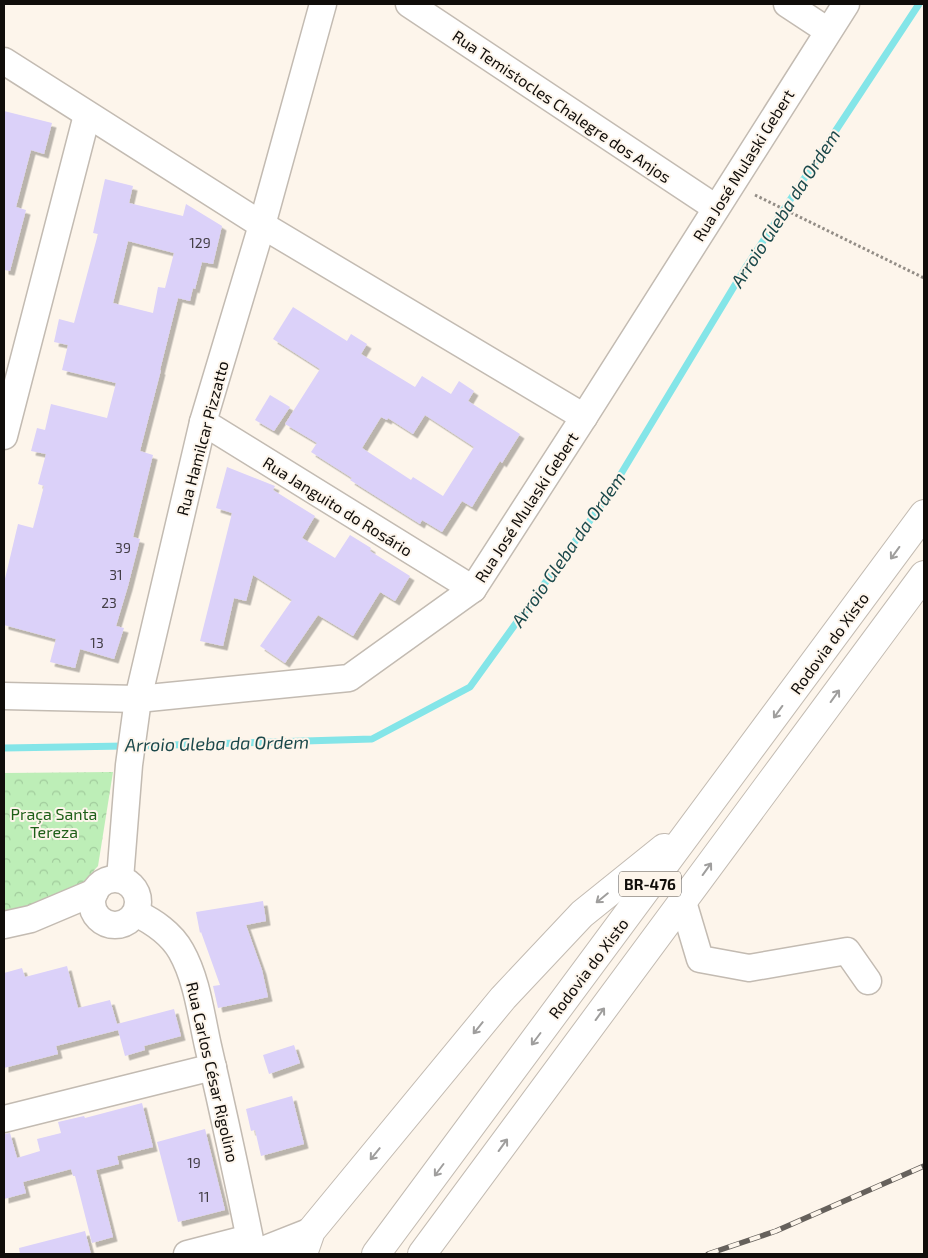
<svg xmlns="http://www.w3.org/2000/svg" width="928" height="1258" font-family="'Exo 2',sans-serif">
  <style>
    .park { fill: url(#park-crowns) }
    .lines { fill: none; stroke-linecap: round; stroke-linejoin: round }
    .stream { stroke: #84e5e8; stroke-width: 7 }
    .building { fill: #dbd1f9; fill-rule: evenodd; filter: url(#shadow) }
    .minor-casing { stroke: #c3bbb2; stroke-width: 29 }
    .trunk-casing { stroke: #c3bbb2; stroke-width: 30 }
    .path { stroke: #938d86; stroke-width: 3; stroke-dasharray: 2.5 2.5; stroke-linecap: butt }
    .minor { stroke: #fff; stroke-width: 26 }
    .trunk { stroke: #fff; stroke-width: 28 }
    .rail-casing { stroke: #66615c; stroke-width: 5.5 }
    .rail { stroke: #fdf5eb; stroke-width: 4; stroke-dasharray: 11; stroke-linecap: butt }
    .oneway { stroke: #9f9e9d }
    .labels { text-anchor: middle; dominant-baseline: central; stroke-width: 4; stroke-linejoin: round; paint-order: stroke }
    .number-label { font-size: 14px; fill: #433e46 }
    .shield { fill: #fdf5eb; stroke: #57534e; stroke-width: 1 }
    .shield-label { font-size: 15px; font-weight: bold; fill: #100d0a }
    .street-label { font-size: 16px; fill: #100d0a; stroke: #fdf5eb }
    .park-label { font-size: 16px; fill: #1e5f18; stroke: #fdf5eb }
    .water-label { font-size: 18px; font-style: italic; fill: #1b484a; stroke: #fdf5eb }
  </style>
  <defs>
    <pattern id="park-crowns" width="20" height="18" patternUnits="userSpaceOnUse" patternTransform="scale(1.25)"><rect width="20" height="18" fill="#bdeeb7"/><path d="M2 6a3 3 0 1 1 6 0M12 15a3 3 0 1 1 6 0" fill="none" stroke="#a1cb9c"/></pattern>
    <filter id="shadow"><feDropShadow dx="4.5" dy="4.5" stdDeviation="0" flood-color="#0004"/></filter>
  </defs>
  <rect width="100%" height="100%" fill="#fdf5eb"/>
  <!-- park -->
  <polygon class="park" points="113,772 98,866 79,887 49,903 4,914 4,773"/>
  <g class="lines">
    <!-- stream -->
    <g class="stream">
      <polyline points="137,746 372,739 470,687 607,497 744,270 919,4"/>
      <polyline points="4,748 126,746"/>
    </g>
  </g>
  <!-- building -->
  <g class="building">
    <polygon points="4,111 52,123 44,154 31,150 16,207 26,210 10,271 4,270"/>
    <path d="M105,179L133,186L129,203L183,216L186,204L222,226L213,264L202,262L195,289L193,288L190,301L178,298L160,370H161L140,451L153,455L133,537L140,539L128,586L116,626L124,628L114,659L80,649L75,668L50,662L56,639L4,625V583L18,524L33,528L44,486L38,484L46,454L31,451L37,428L45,430L51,404L107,418L116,383L62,370L68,345L54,342L59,319L74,323L98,234L93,233ZM128,241L174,253L165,288L158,287L153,313L113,303Z"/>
    <path d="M293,307L347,341L351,334L367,344L361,354L415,387L422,376L451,394L459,381L474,391L468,401L520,434L502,463L500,461L472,507L462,501L442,532L422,520L420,524L350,480L352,478L311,452L317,443L285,424L320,369L273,339ZM425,415L474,447L443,496L413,477L411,480L362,448L381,417L387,420L388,418L413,434Z"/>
    <polygon points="270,395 290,407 274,431 255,420"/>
    <polygon points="227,467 275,486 273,490 315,516 302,538 335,558 350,535 371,548 370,551 410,576 395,601 380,592 353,636 318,615 285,663 260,646 292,600 253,575 246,601 234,598 223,646 200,641 232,513 216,508"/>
    <polygon points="263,901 266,921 246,925 262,970 268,997 218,1008 213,986 220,985 201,932 200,933 196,912"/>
    <polygon points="67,966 78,1008 110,1000 117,1024 174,1009 181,1036 144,1046 145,1050 125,1056 118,1030 56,1046 58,1054 4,1068 4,973 22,968 25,977"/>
    <polygon points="294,1045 300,1063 269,1074 263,1055"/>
    <polygon points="292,1096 304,1144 261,1156 255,1130 251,1131 246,1109"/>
    <polygon points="142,1103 153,1147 117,1156 119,1164 96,1170 113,1237 92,1243 75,1176 73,1176 71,1169 23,1182 26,1193 4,1199 4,1134 10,1133 17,1158 40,1151 37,1139 61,1133 58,1122 84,1116 85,1118"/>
    <polygon points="205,1129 225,1210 178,1222 157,1142"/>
    <polygon points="85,1231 91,1254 20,1254 19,1248"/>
  </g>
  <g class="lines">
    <!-- minor casing -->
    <g class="minor-casing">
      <g id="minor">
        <polyline points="409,4 716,208"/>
        <polyline points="787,4 828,31"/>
        <polyline points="4,61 262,225 584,417"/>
        <polyline points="203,422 473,589"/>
        <polyline points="4,436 87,115"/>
        <polyline points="4,696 138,699 349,678 473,589 584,417 846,4"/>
        <polyline points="120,879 129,765 138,699 203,422 262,225 323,4"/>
        <circle cx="115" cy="902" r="23"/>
        <polyline points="683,902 700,959 749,968 847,951 868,981"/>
        <path d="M136,913C154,922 171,933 181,951C197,979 201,1015 208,1046C224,1115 239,1185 253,1254"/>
        <polyline points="4,925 31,919 95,892"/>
        <polyline points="4,1119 213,1067"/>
        <polyline points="187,1254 249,1238"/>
        <polyline points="253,1254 311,1231"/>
      </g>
    </g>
    <!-- trunk casing -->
    <g class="trunk-casing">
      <g id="trunk">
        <polyline points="303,1254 311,1231 503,998 582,914 664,848"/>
        <polyline points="376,1254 924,514"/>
        <polyline points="422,1254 924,575"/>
      </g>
    </g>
    <!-- path -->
    <polyline class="path" points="755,195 924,278"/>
    <!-- minor -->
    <use href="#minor" class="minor"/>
    <!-- trunk -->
    <use href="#trunk" class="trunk"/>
    <!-- rail casing -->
    <g class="rail-casing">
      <polyline id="rail" points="708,1254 776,1231 924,1166"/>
    </g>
    <!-- rail -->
    <use href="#rail" class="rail"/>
  </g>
  <!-- one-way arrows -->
  <defs><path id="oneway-shaft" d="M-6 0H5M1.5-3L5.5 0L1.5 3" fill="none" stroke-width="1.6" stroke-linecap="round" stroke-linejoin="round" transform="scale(1.25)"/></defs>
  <g class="oneway">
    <use href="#oneway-shaft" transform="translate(895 553) rotate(126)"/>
    <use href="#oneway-shaft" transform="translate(835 696) rotate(-54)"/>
    <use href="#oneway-shaft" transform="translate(778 712) rotate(126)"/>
    <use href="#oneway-shaft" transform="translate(707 869) rotate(-54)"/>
    <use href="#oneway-shaft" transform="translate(602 898) rotate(141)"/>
    <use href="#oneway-shaft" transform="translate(600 1014) rotate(-54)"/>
    <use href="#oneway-shaft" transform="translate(478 1028) rotate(129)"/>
    <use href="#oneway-shaft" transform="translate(536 1039) rotate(127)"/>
    <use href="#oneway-shaft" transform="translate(503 1145) rotate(-54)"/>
    <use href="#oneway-shaft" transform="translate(375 1154) rotate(129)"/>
    <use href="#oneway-shaft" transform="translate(439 1170) rotate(127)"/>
  </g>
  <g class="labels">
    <!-- number labels -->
    <g class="number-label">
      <text x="200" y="242">129</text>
      <text x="123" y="547">39</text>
      <text x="116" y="574">31</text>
      <text x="109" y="602">23</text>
      <text x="97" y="642">13</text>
      <text x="194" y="1162">19</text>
      <text x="204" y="1196">11</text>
    </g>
    <!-- shield labels -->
    <rect class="shield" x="619" y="871.5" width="62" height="25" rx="4"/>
    <g class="shield-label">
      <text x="650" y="884">BR-476</text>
    </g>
    <!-- street labels -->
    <g class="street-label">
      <text transform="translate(562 106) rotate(34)">Rua Temistocles Chalegre dos Anjos</text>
      <text transform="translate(743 165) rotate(-58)">Rua José Mulaski Gebert</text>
      <text transform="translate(202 438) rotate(-75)">Rua Hamilcar Pizzatto</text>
      <text transform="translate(338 506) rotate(32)">Rua Janguito do Rosário</text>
      <text transform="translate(526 507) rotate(-57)">Rua José Mulaski Gebert</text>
      <text transform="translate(829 643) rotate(-54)">Rodovia do Xisto</text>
      <text transform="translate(588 968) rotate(-53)">Rodovia do Xisto</text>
      <text transform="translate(213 1072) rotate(77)">Rua Carlos César Rigolino</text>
    </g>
    <!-- park labels -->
    <g class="park-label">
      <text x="54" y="813">Praça Santa<tspan x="54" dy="18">Tereza</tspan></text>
    </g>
    <!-- water labels -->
    <g class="water-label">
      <text transform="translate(785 208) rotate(-57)">Arroio Gleba da Ordem</text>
      <text transform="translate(568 549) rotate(-55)">Arroio Gleba da Ordem</text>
      <text transform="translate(217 743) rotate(-1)">Arroio Gleba da Ordem</text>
    </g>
  </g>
  <!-- border -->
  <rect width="928" height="1258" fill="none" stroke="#100d0a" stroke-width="10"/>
</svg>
